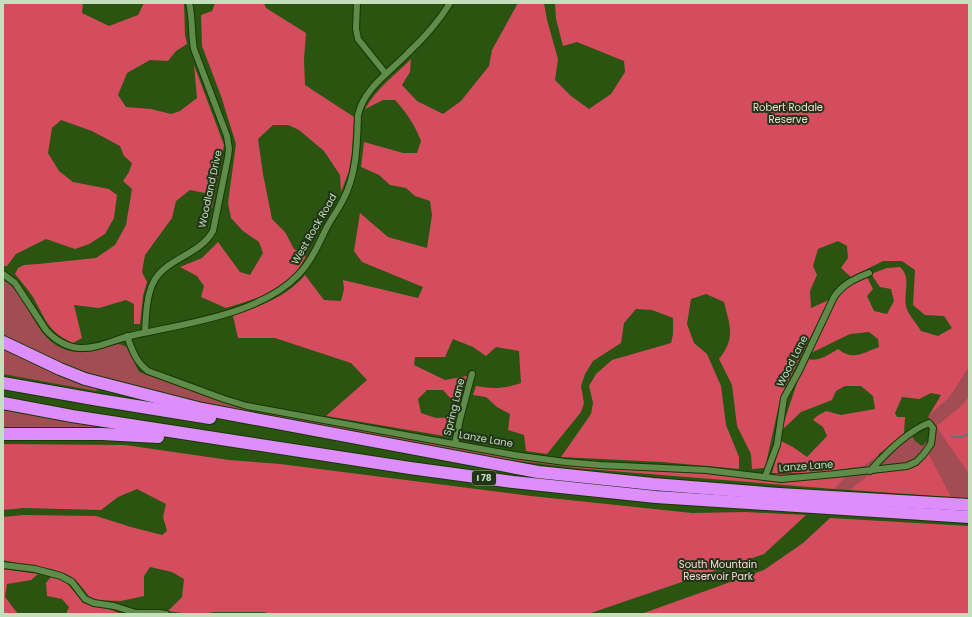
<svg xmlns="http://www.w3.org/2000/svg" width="972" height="617" font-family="Poppins,sans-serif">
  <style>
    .green { fill: #a24c53 }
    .forest { fill: #d44d5e }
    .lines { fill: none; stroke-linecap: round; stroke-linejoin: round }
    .stream { stroke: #3e8181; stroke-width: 1.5 }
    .street-casing { stroke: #173703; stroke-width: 8 }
    .highway-casing { stroke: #173703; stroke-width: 14 }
    .street { stroke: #5f8c4a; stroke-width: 6 }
    .highway { stroke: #de8dfc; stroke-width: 12 }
    .labels { text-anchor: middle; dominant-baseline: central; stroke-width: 4; stroke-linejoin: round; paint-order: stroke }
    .shield { fill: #213418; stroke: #94ab8a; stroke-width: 1 }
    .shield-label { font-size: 9px; font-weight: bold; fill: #c5debb }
    .park-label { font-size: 10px; fill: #fbd7d8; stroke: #213418 }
    .street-label { font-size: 10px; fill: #c5debb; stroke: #213418 }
  </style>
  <rect width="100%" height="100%" fill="#2a5410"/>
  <!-- green -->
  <g class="green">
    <path d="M3,280C25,290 32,330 56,345C72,355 87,353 103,348C108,347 114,344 118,344C121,344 124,346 127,347L139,372L237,407L256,412L571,464L575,468L503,459L232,411L89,376L3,338Z"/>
    <polygon points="3,346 99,387 96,391 3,374"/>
    <polygon points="969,367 969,395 963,404 936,426 940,431 969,403 969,499 951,497 950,495 852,489 850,490 834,489 835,488 767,474 820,474 851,471 878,449 879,461 912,436 915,441 922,446 936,434 936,426 928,417 950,397"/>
    <polygon points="3,407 146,430 3,430"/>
  </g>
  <!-- forest -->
  <g class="forest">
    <path d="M3,3H83L82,13L109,26L138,15L144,3H183L184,4L185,35L187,44L176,51L168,61L150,60L127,73L118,95L126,107L151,109L171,114L180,111L197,98L194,65L224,145L212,208L205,193L190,190L176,201L172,218L145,255L142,272L147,282L143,296L140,324H134V304L126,300L99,308L74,305L82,338L73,343C48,332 46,320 33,297C28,289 21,282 15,274L18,268L24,265L38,264L96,258L115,245L126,225L132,189L123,181L129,172L132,163L124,156L120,146L92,131L61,120L52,128L48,153L59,171L73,182L109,189L117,195L114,218L105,234L89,244L75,249L46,239L16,254L7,266H3Z"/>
    <path d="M215,3H264L266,8L306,33L304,59L305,85L354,117L352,152L349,171L341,192L340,175L324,151L299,130L288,125H273L258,139L263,174L272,219L285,232L294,249L306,256C301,265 295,276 286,283C271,295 245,302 226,308L201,297L204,286L197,276L180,267L202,258L218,242L240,272L250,275L263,253L259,242L243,231L231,218L228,203L236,144L221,96L202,46L201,15L212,11Z"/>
    <path d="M518,3H544L547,20L558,59L555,80L571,96L589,109L611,94L625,72L624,61L577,42L563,46L556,19L555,3H969V367L950,397L928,417L941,395L931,393L919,399L902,397L895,413L897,417H905L904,434L864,466L820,473H772L781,441L793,447L807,457L827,436L823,427L813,420L817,416L826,411L841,415L875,409L873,396L861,386H845L836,391L832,400L801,412L781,431L800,374L807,359C819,362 828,355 838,349C853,361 863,353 879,347L878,339L869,332L850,334L809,354L839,294L850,284L867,277L873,289L867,296L874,311L887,314L894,301L891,289L880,287L871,274L887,268L900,267C912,278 903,293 906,306C907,313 917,324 921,331L938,336L952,328L944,316L925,315L913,305L915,270L902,261H883L851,277L841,268L848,258L847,246L838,241L818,249L813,266L817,275L810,291L811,308L829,300L781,396L765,468L752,469L751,454L737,426L732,385L719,359C736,337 730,327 724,302L706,294L691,299L687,324L694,343L707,354L721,386L726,425L739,457V469L662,462L561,457L591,414L593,403L589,386L596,374L612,360L671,343L673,334V318L652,310L636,309L624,323L621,343L593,361L585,374L581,386L584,403L581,412L547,454L526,451L524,435L508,430L510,414L497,407L486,397L473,395L476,386C494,389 503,389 521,383L519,351L496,347L486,356L473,347L453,339L445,357H415L414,365L445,380L467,376L461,400L450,398L443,390H427L418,399L421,413L436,418L455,417L450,437L326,416L367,380L351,363L275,338H238L233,316C259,306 287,297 305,275L324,300L341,301L344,289L343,280L418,298L423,287L362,262L354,251L360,213L388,237L427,248L432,215L430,201L415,196L406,188L390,185L379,175L361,167L364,142L403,153H417L421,141C415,125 406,112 395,100H383L365,109C376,89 395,75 411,59L410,72L402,85L417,101L443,114L461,101L489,66L492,50Z"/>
    <polygon points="969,395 969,474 936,426 963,404"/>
    <path d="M3,444L125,445L229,460L280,464L531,496L692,513L745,512L806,515L764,554L588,614H268L265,612H214L200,614H189L168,611L182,597L184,579L172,572L150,567L144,576V596L121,601L92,600C85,592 78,580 68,575C47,565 24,566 3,560V517L24,515L96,516L131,527L162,535L167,531L163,517L166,504L137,489L118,497L101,510L24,508L3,510Z"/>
    <polygon points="928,453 951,497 850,490 872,472 901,469"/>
    <polygon points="571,464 705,472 757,478 847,475 834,489 575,468"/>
    <polygon points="830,518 969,526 969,614 641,614 764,570 803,543"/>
    <polygon points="3,569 38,574 31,580 7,584 5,597 18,614 3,614"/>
    <polygon points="51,577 65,581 84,603 109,609 121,614 66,614 69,607 62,599 47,596 46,583"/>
  </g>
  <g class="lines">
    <!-- stream -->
    <polyline class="stream" points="952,437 960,437 969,434"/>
    <!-- street casing -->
    <g class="street-casing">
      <g id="street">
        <polyline points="357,3 356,29 358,39 386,74"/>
        <path d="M3,274L15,283L46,330C55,340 66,347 80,348C97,349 113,340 130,336C182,324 260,315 298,275C311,262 318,245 326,229C331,219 338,210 343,200C357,174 357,144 358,115C364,88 390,72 408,53C424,38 439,21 450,3"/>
        <path d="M145,332C146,317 146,298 153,283C165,258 199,256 213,231L228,157L229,149L227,136L194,49C191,34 193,18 189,3"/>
        <path d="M127,336C132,350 136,362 148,371L224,399L247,406L514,455L565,462L600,465L706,470L781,479L836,474L907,466L916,462L923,455L931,444L933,428L929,423C908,431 885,454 870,471"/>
        <polyline points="455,444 460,419 472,374"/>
        <path d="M765,477L777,445L784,398L799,371L834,297C843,284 854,279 869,273"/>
        <polyline points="3,565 35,569 61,576 72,582 85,599 94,603 114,606 136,613 159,613 166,614"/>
      </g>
    </g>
    <!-- highway casing -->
    <g class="highway-casing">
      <g id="highway">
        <polyline points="3,342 60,369 85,379 202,409 538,472 653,484 779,494 969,505"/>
        <polyline points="3,383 99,400 210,418"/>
        <polyline points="3,403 72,416 410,468 513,482 656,497 969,517"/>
        <polyline points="3,434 102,434 158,437"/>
      </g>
    </g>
    <!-- street -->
    <use href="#street" class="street"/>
    <!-- highway -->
    <use href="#highway" class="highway"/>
  </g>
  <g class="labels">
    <!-- shield labels -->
    <rect class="shield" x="472" y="471" width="24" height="14" rx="3"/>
    <g class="shield-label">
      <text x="484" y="478">I 78</text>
    </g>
    <!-- park labels -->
    <g class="park-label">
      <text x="788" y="107">Robert Rodale<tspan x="788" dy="12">Reserve</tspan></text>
      <text x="718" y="564">South Mountain<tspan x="718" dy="12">Reservoir Park</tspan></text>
    </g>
    <!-- street labels -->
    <g class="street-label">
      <text transform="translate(210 189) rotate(-78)">Woodland Drive</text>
      <text transform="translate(314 229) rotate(-60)">West Rock Road</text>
      <text transform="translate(792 361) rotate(-63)">Wood Lane</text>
      <text transform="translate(454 407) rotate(-76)">Spring Lane</text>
      <text transform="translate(486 439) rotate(10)">Lanze Lane</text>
      <text transform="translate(806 466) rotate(-4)">Lanze Lane</text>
    </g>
  </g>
  <!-- border -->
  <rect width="972" height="617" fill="none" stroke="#c5debb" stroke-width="8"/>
</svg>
